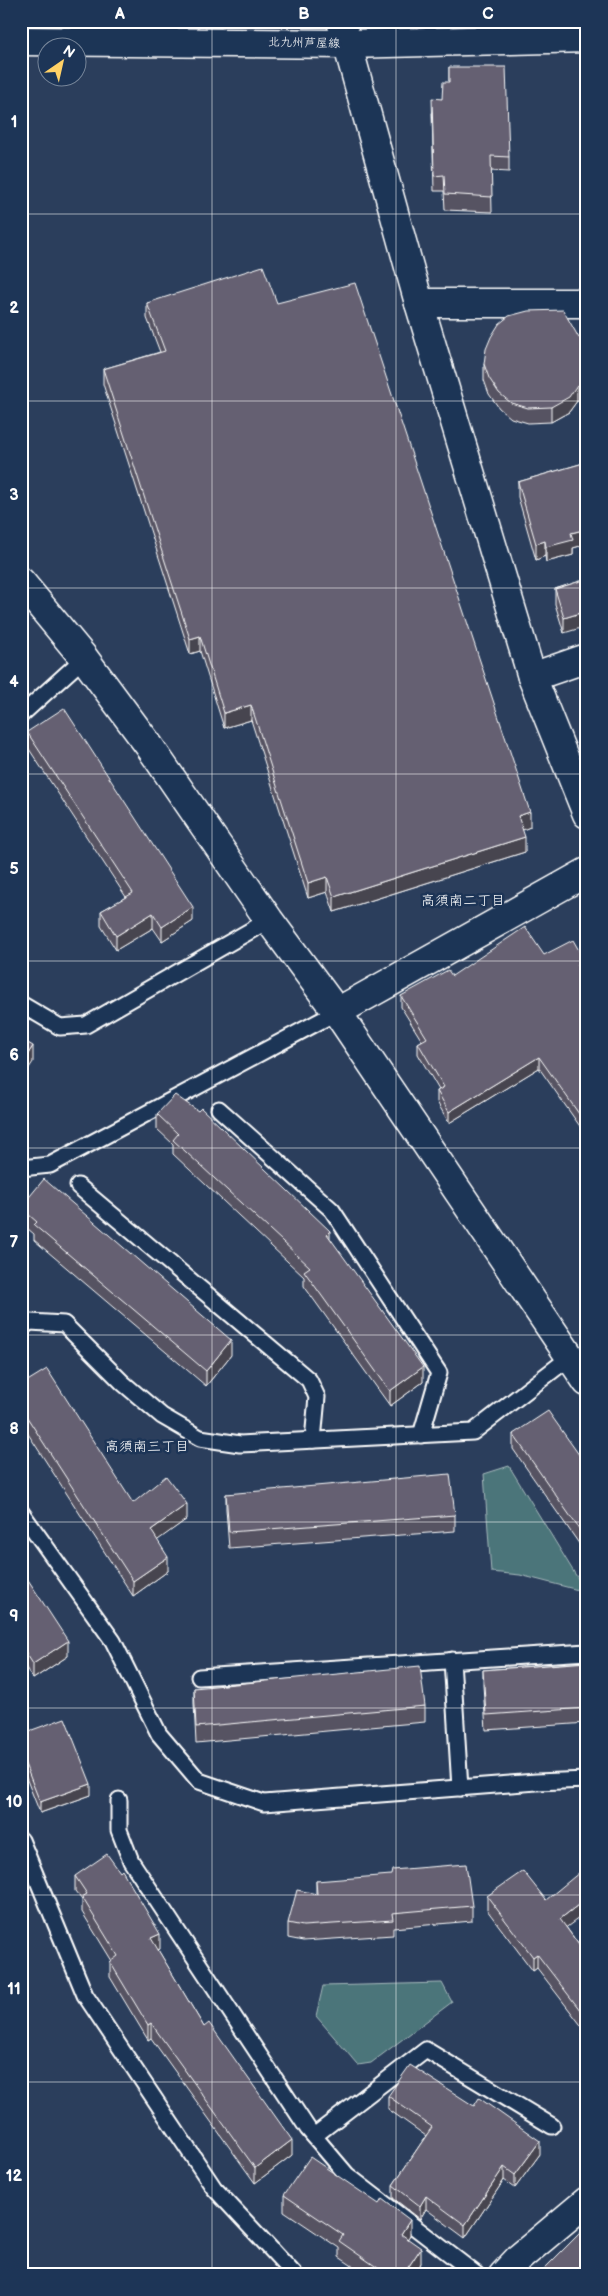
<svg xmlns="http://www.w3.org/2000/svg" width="608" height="2296" font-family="'Balsamiq Sans','Klee One',sans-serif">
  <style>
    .green { fill: #4c757a; stroke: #a6babc }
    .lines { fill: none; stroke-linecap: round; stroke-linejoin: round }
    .service-casing { stroke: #fff; stroke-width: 19 }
    .minor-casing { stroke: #fff; stroke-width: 31 }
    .tertiary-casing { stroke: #fff; stroke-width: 31 }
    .primary-casing { stroke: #fff; stroke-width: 31 }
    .service { stroke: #1d3557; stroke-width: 15 }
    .minor { stroke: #1d3557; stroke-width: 28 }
    .tertiary { stroke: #1d3557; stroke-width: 28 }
    .primary { stroke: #1d3557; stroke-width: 28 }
    .wall { fill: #575362; stroke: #fff }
    .shaded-wall { fill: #474450; stroke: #fff }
    .building { fill: #656172; stroke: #fff }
    .grid { fill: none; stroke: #fff; stroke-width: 1; stroke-opacity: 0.55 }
    .labels { text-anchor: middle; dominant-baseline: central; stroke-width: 5; stroke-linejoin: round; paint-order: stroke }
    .street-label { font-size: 12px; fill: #fff; stroke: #1d3557 }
    .neighbourhood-label { font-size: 14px; fill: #fff; stroke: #1d3557 }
    .neatline { fill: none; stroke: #fff; stroke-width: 2 }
    .grid-label { font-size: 16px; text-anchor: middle; font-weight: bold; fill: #fff }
  </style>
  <rect width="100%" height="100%" fill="#2b3e5c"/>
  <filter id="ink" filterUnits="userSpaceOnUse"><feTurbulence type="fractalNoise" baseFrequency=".02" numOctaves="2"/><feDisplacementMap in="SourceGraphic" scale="10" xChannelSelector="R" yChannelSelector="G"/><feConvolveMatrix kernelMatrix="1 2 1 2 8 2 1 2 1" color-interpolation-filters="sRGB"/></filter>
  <g filter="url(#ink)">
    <!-- green -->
    <g class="green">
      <polygon points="509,1466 586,1592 520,1575 491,1572 484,1474"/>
      <polygon points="442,1983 452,2002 371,2063 358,2065 316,2016 323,1986"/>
    </g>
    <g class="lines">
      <!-- service casing -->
      <g class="service-casing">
        <g id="service">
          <polyline points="21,715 84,658"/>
          <polyline points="21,1004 60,1027 86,1025 269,920"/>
          <polyline points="219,1109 332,1210 439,1373 421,1435"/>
          <polyline points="21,1168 50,1165 337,1012"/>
          <polyline points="78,1186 309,1380 317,1397 313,1440"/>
          <polyline points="21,1328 30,1322 64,1324 123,1383 162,1416 200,1438 240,1444 473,1432 570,1357"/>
          <polyline points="21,1512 113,1641 159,1734 199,1781 264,1803 536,1782 587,1780"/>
          <polyline points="452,1660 460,1788"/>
          <polyline points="199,1677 587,1652"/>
          <polyline points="119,1800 119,1830 131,1861 308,2129 347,2175 477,2275"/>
          <polyline points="21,1840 85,1995 214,2188 295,2275"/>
          <polyline points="314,2136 426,2050 552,2126"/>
        </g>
      </g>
      <!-- minor casing -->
      <g class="minor-casing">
        <g id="minor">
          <polyline points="419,303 587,303"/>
          <polyline points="21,582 84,658 150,747 269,920 337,1012 587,1382"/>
          <polyline points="532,677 587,658"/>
          <polyline points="337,1012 587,872"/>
          <polyline points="503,2275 519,2258 587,2201"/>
        </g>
      </g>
      <!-- tertiary casing -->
      <g class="tertiary-casing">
        <polyline id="tertiary" points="341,21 419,303 532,677 587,814"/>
      </g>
      <!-- primary casing -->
      <g class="primary-casing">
        <polyline id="primary" points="21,41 348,44 587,38"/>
      </g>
      <!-- service -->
      <use href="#service" class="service"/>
      <!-- minor -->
      <use href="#minor" class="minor"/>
      <!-- tertiary -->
      <use href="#tertiary" class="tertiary"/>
      <!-- primary -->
      <use href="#primary" class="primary"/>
    </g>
    <!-- wall -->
    <g class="wall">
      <polygon points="449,67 509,157 509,172 491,171 492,212 445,210 444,191 434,191 432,113 442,99 449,82"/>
      <polygon points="147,303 277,303 530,827 522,830 525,852 334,912 327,892 308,898 251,720 224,728 200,651 190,654 103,384 103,369 160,352 147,318"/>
      <polygon points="579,338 587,338 587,400 577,401 569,412 551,422 528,423 511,418 499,408 489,394 484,380 484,364"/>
      <polygon points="587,462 587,544 573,548 573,555 546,562 545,556 536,560 518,497 518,482"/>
      <polygon points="587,579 564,633 555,604 555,589"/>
      <polygon points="27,732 193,921 162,941 153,928 116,950 101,926 101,911 126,897 27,746"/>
      <polygon points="544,955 585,972 583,973 587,978 587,1130 584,1132 539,1068 449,1123 437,1102 437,1091 439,1090 418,1054 418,1043 422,1041 401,1007 401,996 452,976"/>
      <polygon points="157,1114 330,1239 423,1382 390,1406 304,1286 304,1277 173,1154 173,1144 157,1129"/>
      <polygon points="21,1207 231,1355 206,1386 34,1240 34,1234 21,1223"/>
      <polygon points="21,1385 133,1503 187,1519 157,1540 168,1571 133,1596 21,1423"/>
      <polygon points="513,1434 587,1466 587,1555 513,1449"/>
      <polygon points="226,1494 455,1515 455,1531 229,1548 226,1509"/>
      <polygon points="21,1569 68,1656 33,1679 21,1660"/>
      <polygon points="587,1662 587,1723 486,1730 483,1685 483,1670"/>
      <polygon points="194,1688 425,1706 425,1722 196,1743 194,1703"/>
      <polygon points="21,1734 91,1795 40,1813 21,1765"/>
      <polygon points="75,1876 160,1949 158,1950 204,2027 292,2155 255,2183 151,2038 148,2040 110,1977 110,1962 112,1961 82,1912 82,1900 75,1891"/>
      <polygon points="316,1881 472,1906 472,1921 393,1928 393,1935 303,1941 288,1938 288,1923 316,1894"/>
      <polygon points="487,1896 546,1900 566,1927 587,1956 587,2033 537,1968 533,1971 487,1910"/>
      <polygon points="388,2096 540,2154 515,2188 504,2180 465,2238 426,2209 420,2219 393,2198 393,2185 426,2136 388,2109"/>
      <polygon points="284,2195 410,2235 407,2239 421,2263 414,2275 366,2275 339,2257 339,2248 284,2211"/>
    </g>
    <!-- shaded-wall -->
    <g class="shaded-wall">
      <polygon points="577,385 577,401 569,412 551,422 551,407"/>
      <polygon points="587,529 587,544 573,548 573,555 546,562 546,547 571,533"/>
      <polygon points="545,541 545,556 536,560 536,544"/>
      <polygon points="587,611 587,626 564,633 564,618"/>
      <polygon points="200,636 200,651 190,654 190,639"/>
      <polygon points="251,705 251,720 224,728 224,713"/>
      <polygon points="530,812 530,827 518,832 518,816"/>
      <polygon points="525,837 525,852 334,912 334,897"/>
      <polygon points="327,877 327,892 308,898 308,883"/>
      <polygon points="193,907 193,921 162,941 162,927"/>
      <polygon points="153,913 153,928 116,950 116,936"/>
      <polygon points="585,961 585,972 577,976 577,965"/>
      <polygon points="33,1046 33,1062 21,1080 21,1065"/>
      <polygon points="539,1057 539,1068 449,1123 449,1112"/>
      <polygon points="587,1119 587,1130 584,1132 584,1121"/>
      <polygon points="330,1231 330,1245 327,1234"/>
      <polygon points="231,1340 231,1355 206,1386 206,1371"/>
      <polygon points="423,1367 423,1382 390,1406 390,1391"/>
      <polygon points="187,1504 187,1519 151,1545 151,1530"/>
      <polygon points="168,1557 168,1571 133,1596 133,1581"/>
      <polygon points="68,1641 68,1656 33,1679 33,1664"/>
      <polygon points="91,1784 91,1795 40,1813 40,1802"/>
      <polygon points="587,1898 587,1912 560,1932 560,1919"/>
      <polygon points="160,1934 160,1949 151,1953 151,1938"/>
      <polygon points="537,1954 537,1968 533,1971 533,1957"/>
      <polygon points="151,2023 151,2038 148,2040 148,2025"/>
      <polygon points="292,2140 292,2155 255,2183 255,2168"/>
      <polygon points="540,2141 540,2154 515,2188 515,2175"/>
      <polygon points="504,2167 504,2180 465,2238 465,2225"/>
      <polygon points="426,2196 426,2209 420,2219 420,2206"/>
      <polygon points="410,2220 410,2235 401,2249 401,2234"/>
      <polygon points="421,2248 421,2263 414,2275 403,2275"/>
    </g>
    <!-- building -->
    <g class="building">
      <polygon points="449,67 506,67 509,157 491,156 492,197 445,194 444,175 434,176 432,98 442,99 443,82 449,82"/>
      <polygon points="263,266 277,303 355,283 530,812 518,816 525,837 334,897 327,877 308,883 251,705 224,713 200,636 190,639 103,369 165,351 147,303"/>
      <polygon points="563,310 579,338 587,338 587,385 577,385 569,397 551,407 528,408 511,403 499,393 489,378 484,364 486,349 491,337 499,324 509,316 528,311"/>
      <polygon points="587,462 587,529 571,533 573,540 546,547 545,541 536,544 518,482"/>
      <polygon points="587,579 587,611 564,618 555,589"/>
      <polygon points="64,708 193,907 162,927 153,913 116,936 101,911 133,893 27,732"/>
      <polygon points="525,927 544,955 573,940 585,961 577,965 587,978 587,1119 584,1121 539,1057 449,1112 437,1091 444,1087 418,1043 427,1038 401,996 448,970 452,976"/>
      <polygon points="21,1039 33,1046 21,1065"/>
      <polygon points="175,1095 198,1111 201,1108 330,1231 327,1234 423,1367 390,1391 304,1271 310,1267 173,1140 178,1134 157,1114"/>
      <polygon points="44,1179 231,1340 206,1371 34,1225 37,1222 21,1208 21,1207"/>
      <polygon points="47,1369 133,1503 166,1476 187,1504 151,1530 168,1557 133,1581 21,1408 21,1385"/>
      <polygon points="548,1411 587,1466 587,1540 513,1434"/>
      <polygon points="450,1474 455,1515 229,1532 226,1494"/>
      <polygon points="21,1569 68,1641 33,1664 21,1645"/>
      <polygon points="587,1662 587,1708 486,1715 483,1670"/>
      <polygon points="420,1666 425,1706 196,1727 194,1688"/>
      <polygon points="65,1718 91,1784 40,1802 21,1754 21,1734"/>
      <polygon points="107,1854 120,1872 122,1870 160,1934 151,1938 204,2027 209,2023 292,2140 255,2168 151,2023 148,2025 110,1962 118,1956 82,1897 87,1894 75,1876"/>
      <polygon points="466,1864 472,1906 392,1913 393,1920 303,1926 288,1923 297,1890 317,1894 316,1881 391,1875 392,1870"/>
      <polygon points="523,1871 546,1900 580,1872 587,1882 587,1898 560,1919 587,1956 587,2019 537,1954 533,1957 487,1896"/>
      <polygon points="410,2065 474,2106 479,2098 540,2141 515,2175 504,2167 465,2225 426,2196 420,2206 393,2185 432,2127 388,2096"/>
      <polygon points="310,2157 379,2204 382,2199 410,2220 401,2234 421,2248 403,2275 388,2275 339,2241 343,2235 284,2195"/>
      <polygon points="582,2231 587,2236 587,2275 538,2275"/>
    </g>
  </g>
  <!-- grid -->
  <path class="grid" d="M212,21V2275M396,21V2275M21,214H587M21,401H587M21,588H587M21,774H587M21,961H587M21,1148H587M21,1335H587M21,1522H587M21,1708H587M21,1895H587M21,2082H587"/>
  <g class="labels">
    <!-- street labels -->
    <g class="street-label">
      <text transform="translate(304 43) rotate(1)">北九州芦屋線</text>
    </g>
    <!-- neighbourhood labels -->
    <g class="neighbourhood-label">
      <text x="463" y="900">高須南二丁目</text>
      <text x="147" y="1446">高須南三丁目</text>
    </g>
  </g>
  <!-- margin -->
  <rect width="608" height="2296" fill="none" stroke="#1d3557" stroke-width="55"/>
  <!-- north arrow -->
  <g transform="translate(62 62) rotate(34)"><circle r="24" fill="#1d3557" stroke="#77869a"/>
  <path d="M0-4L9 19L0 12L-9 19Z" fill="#ffd166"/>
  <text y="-8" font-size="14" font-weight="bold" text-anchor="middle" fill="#ffffff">N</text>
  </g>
  <rect x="28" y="28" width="552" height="2240" class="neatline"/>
  <g class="grid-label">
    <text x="120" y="19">A</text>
    <text x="304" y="19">B</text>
    <text x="488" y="19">C</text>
    <text x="14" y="127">1</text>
    <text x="14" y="313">2</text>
    <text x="14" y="500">3</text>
    <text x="14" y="687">4</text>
    <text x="14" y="874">5</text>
    <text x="14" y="1060">6</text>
    <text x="14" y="1247">7</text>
    <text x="14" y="1434">8</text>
    <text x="14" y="1621">9</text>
    <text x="14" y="1807">10</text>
    <text x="14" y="1994">11</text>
    <text x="14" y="2181">12</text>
  </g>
</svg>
